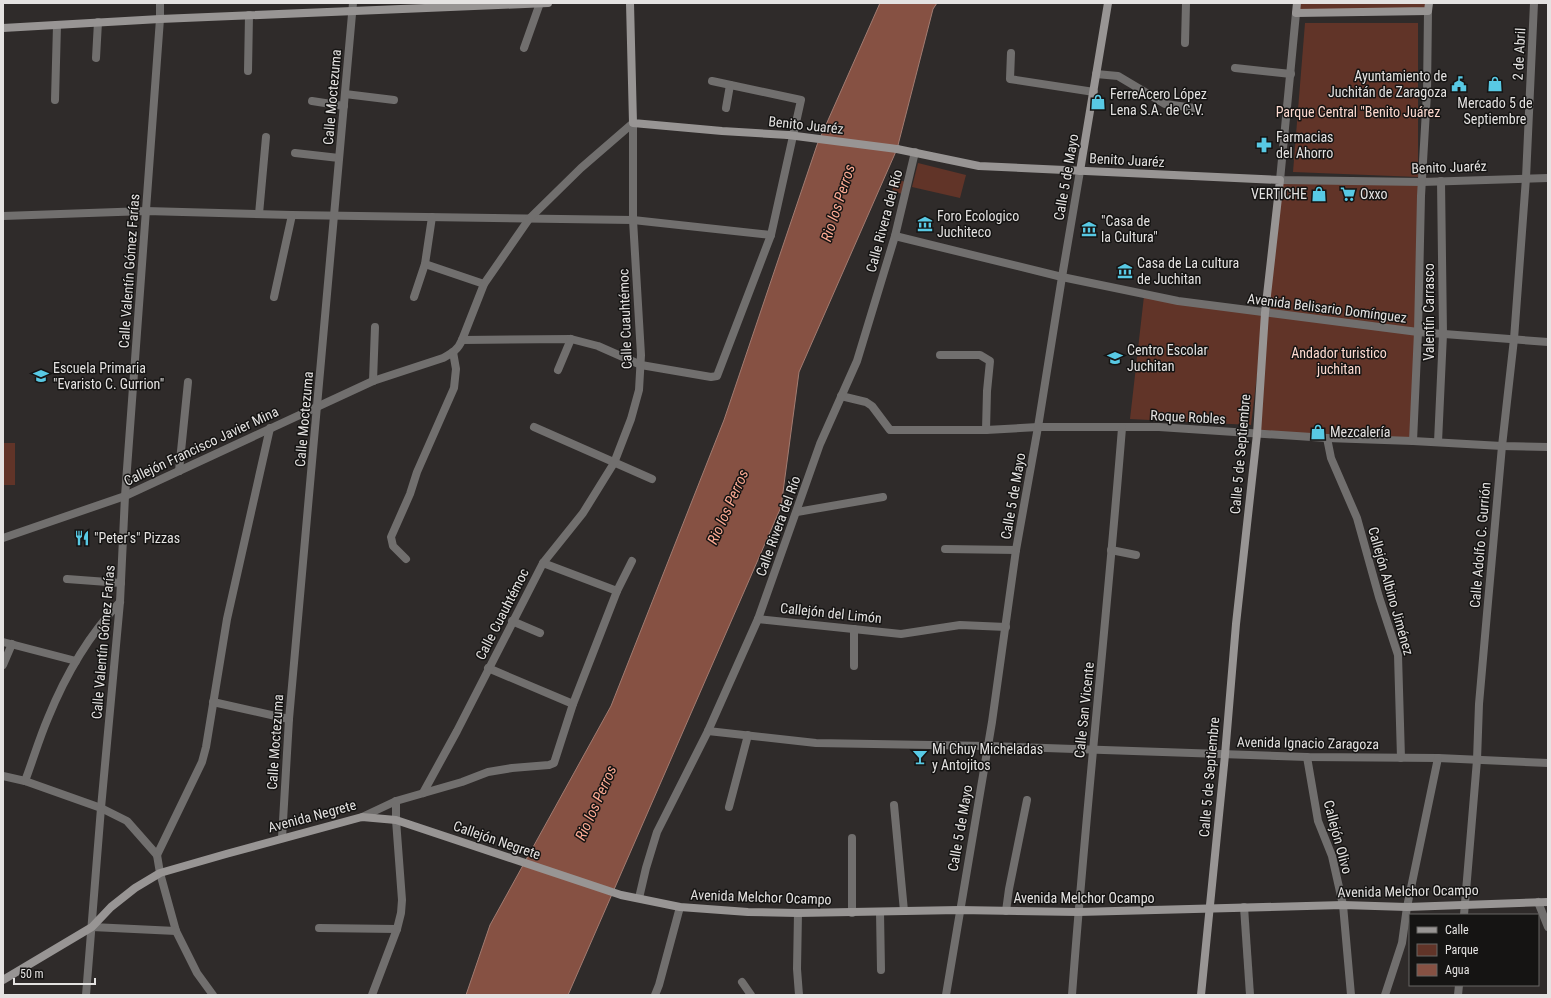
<svg xmlns="http://www.w3.org/2000/svg" width="1551" height="998" font-family="'Roboto Condensed',sans-serif">
  <style>
    .green { fill: #613428 }
    .water { fill: #865143; stroke: #a27c72 }
    .lines { fill: none; stroke-linecap: round; stroke-linejoin: round }
    .street { stroke: #716f6e; stroke-width: 8 }
    .secondary { stroke: #989594; stroke-width: 8 }
    .secondary-bridge { stroke: #989594; stroke-width: 8 }
    .labels { text-anchor: middle; dominant-baseline: central; stroke-width: 3; stroke-linejoin: round; paint-order: stroke }
    .street-label { font-size: 14px; fill: #e4e2e1; stroke: #151413 }
    .poi-label { font-size: 14px; fill: #e4e2e1; stroke: #151413; text-anchor: start }
    .park-label { font-size: 14px; fill: #fddad0; stroke: #151413 }
    .water-label { font-size: 15px; font-style: italic; fill: #feab94; stroke: #151413 }
  </style>
  <rect width="100%" height="100%" fill="#2f2b2a"/>
  <!-- green -->
  <g class="green">
    <polygon points="1297,3 1429,3 1428,11 1296,13"/>
    <polygon points="1305,23 1418,23 1418,177 1293,172"/>
    <polygon points="918,163 966,175 960,198 912,187"/>
    <polygon points="895,179 906,182 902,194 892,191"/>
    <polygon points="1280,180 1422,182 1413,441 1257,434 1264,317 1251,425 1130,419 1144,296 1265,314"/>
    <rect x="3" y="443" width="12" height="42"/>
  </g>
  <!-- water -->
  <polygon class="water" points="880,3 937,3 933,9 897,149 799,372 781,507 568,995 466,995 490,925 611,706 724,420 817,145"/>
  <g class="lines">
    <!-- street -->
    <g class="street">
      <polyline points="1296,13 1280,180 1422,182 1548,178"/>
      <polyline points="1185,43 1186,3"/>
      <polyline points="524,48 540,3"/>
      <polyline points="1011,53 1010,79 1094,92"/>
      <polyline points="96,58 98,22"/>
      <polyline points="1235,68 1291,74"/>
      <polyline points="248,71 249,15"/>
      <polyline points="1096,74 1118,76 1165,104 1194,108"/>
      <polyline points="345,94 394,100"/>
      <polyline points="55,100 57,25"/>
      <polyline points="312,101 344,106"/>
      <polyline points="726,108 730,85"/>
      <polyline points="295,153 339,158"/>
      <polyline points="259,214 266,137"/>
      <polyline points="3,216 146,211 292,215 633,220 771,235"/>
      <polyline points="895,236 1062,277 1178,301 1418,332 1548,342"/>
      <polyline points="425,264 484,284"/>
      <polyline points="274,297 292,215"/>
      <polyline points="414,297 425,264 432,217"/>
      <polyline points="462,340 571,339 598,346 641,365 711,377 717,376 771,235 801,100 712,81"/>
      <polyline points="940,355 980,355 990,361 987,391 986,430"/>
      <polyline points="558,370 571,339"/>
      <polyline points="373,381 375,327"/>
      <polyline points="841,396 866,402 872,406 890,430 986,430 1038,427 1159,427 1327,438 1413,441 1502,446 1548,447"/>
      <polyline points="534,427 652,479"/>
      <polyline points="1327,438 1331,458 1357,518 1379,597 1398,655 1401,758"/>
      <polyline points="1413,441 1418,332 1421,196 1427,93 1428,11"/>
      <polyline points="1438,442 1443,334 1441,181"/>
      <polyline points="179,471 188,382"/>
      <polyline points="797,512 883,497"/>
      <path d="M3,538L125,496L373,381L443,358C452,353 458,350 462,340L484,284L529,219L581,168L633,123"/>
      <polyline points="945,549 1016,550"/>
      <polyline points="1111,550 1136,555"/>
      <polyline points="406,559 393,546 391,537 410,494 417,472 454,388 456,369 453,352"/>
      <polyline points="543,563 617,591"/>
      <polyline points="67,579 121,583"/>
      <polyline points="758,619 901,634 960,625 1006,627"/>
      <polyline points="512,621 540,633"/>
      <polyline points="3,642 76,661"/>
      <polyline points="3,665 12,644"/>
      <polyline points="854,666 854,629"/>
      <polyline points="488,668 573,704"/>
      <polyline points="213,702 289,719"/>
      <polyline points="708,731 816,743 988,746 1307,757 1438,758 1548,763"/>
      <polyline points="1307,757 1318,821 1332,856 1343,905 1351,995"/>
      <polyline points="3,776 25,781 101,808 127,821 157,855 160,873 176,931 197,973 213,995"/>
      <path d="M25,781C33,760 39,739 48,718C65,676 89,635 120,602"/>
      <polyline points="423,793 457,731 543,563 583,513 614,463 631,419 639,390 641,355 633,220 633,123"/>
      <polyline points="894,805 904,911"/>
      <polyline points="729,807 748,735"/>
      <polyline points="362,817 396,801 462,782 488,772 512,768 549,765 554,763 573,704 617,591 632,561"/>
      <polyline points="282,838 289,719 353,3"/>
      <polyline points="852,838 852,913"/>
      <polyline points="157,855 202,762 206,747 227,619 270,428"/>
      <polyline points="639,898 646,868 657,832 708,731 758,619 820,444 857,361 895,236 915,152"/>
      <polyline points="1538,902 1548,927"/>
      <polyline points="1244,907 1250,995"/>
      <polyline points="1006,911 1009,889 1027,800"/>
      <polyline points="880,912 881,970"/>
      <polyline points="798,913 797,969 799,995"/>
      <polyline points="1464,915 1477,760 1479,704 1488,602 1502,446 1514,339 1526,178 1534,3"/>
      <polyline points="92,927 176,931"/>
      <polyline points="319,928 397,929"/>
      <polyline points="742,982 751,995"/>
      <polyline points="86,995 101,808 120,602 125,496 160,19 160,3"/>
      <polyline points="372,995 397,929 401,913 402,900 396,820 396,801"/>
      <polyline points="655,995 659,985 680,907"/>
      <polyline points="946,995 992,722 1016,550 1038,427 1062,277 1080,171"/>
      <path d="M1072,995C1086,806 1107,617 1122,428"/>
      <polyline points="1385,995 1402,943 1407,907 1438,758"/>
      <polyline points="1458,995 1459,985"/>
    </g>
    <!-- secondary -->
    <g class="secondary">
      <polyline points="630,3 633,123 722,131 788,135"/>
      <polyline points="1297,3 1296,13 1428,11 1429,3"/>
      <polyline points="3,28 160,19 548,3"/>
      <polyline points="897,149 979,166 1280,180 1265,313 1257,434 1236,624 1225,755 1201,995"/>
      <polyline points="1080,171 1108,3"/>
      <polyline points="3,980 92,927 111,907 135,888 160,873 226,854 362,817 396,820 621,895 680,907 748,912 798,913 959,910 1078,912 1343,905 1407,907 1548,902"/>
    </g>
    <!-- secondary-bridge -->
    <polyline class="secondary-bridge" points="788,135 897,149"/>
  </g>
  <!-- icons -->
  <defs>
    <g id="civic-bare" transform="scale(1.2)"><path d="M-.6-6.5H3V-4.5H.6V-3L4-1V1h2V6H-6V1h2V-1L-.6-3ZM-1.2 2.5V6h2.4V2.5Z" fill="#58c9e4" stroke="#151413" stroke-width="2.5" paint-order="stroke"/></g>
    <g id="shop-bare" transform="scale(1.2)"><path d="M-5-2.5h2.3a2.7 3.5 0 0 1 5.4 0H5L5.5 6h-11ZM-1.5-2.5h3a1.5 2.3 0 0 0-3 0Z" fill="#58c9e4" stroke="#151413" stroke-width="2.5" paint-order="stroke"/></g>
    <g id="pharmacy-bare" transform="scale(1.2)"><path d="M-2-6h4v4h4v4h-4v4h-4v-4h-4v-4h4Z" fill="#58c9e4" stroke="#151413" stroke-width="2.5" paint-order="stroke"/></g>
    <g id="supermarket-bare" transform="scale(1.2)"><path d="M-6-5.5h2.5l.6 2H6L4.5 2H-2.5L-4.4-4H-6ZM-1.5 3.2a1.3 1.3 0 1 0 .1 0ZM3 3.2a1.3 1.3 0 1 0 .1 0Z" fill="#58c9e4" stroke="#151413" stroke-width="2.5" paint-order="stroke"/></g>
    <g id="museum-bare" transform="scale(1.2)"><path d="M0-6L6-3V-2H-6V-3ZM-5-1h2V3h-2ZM-1-1h2V3h-2ZM3-1h2V3H3ZM-6 4H6V6H-6Z" fill="#58c9e4" stroke="#151413" stroke-width="2.5" paint-order="stroke"/></g>
    <g id="school-bare" transform="scale(1.2)"><path d="M0-5L7-2L0 1L-7-2ZM-4 1L0 2.5L4 1V4Q0 6-4 4Z" fill="#58c9e4" stroke="#151413" stroke-width="2.5" paint-order="stroke"/></g>
    <g id="university-bare" transform="scale(1.2)"><path d="M0-5L7-2L0 1L-7-2ZM-4 1L0 2.5L4 1V4Q0 6-4 4Z" fill="#58c9e4" stroke="#151413" stroke-width="2.5" paint-order="stroke"/></g>
    <g id="restaurant-bare" transform="scale(1.2)"><path d="M-5-6h1v4h1v-4h1v4h1v-4h1v5L-1.5 .5V6h-2V.5L-5-1ZM5-6V6H3V1.5H1.5Q1.5-4 5-6Z" fill="#58c9e4" stroke="#151413" stroke-width="2.5" paint-order="stroke"/></g>
    <g id="bar-bare" transform="scale(1.2)"><path d="M-6-5H6L.8 .8V4.5H3.5V6h-7V4.5H-.8V.8Z" fill="#58c9e4" stroke="#151413" stroke-width="2.5" paint-order="stroke"/></g>
  </defs>
  <g fill-rule="evenodd">
    <use href="#civic-bare" x="1459" y="84"/>
    <use href="#shop-bare" x="1495" y="84"/>
    <use href="#shop-bare" x="1098" y="102"/>
    <use href="#pharmacy-bare" x="1264" y="145"/>
    <use href="#shop-bare" x="1319" y="194"/>
    <use href="#supermarket-bare" x="1348" y="194"/>
    <use href="#museum-bare" x="925" y="224"/>
    <use href="#museum-bare" x="1089" y="229"/>
    <use href="#museum-bare" x="1125" y="271"/>
    <use href="#school-bare" x="1115" y="358"/>
    <use href="#university-bare" x="41" y="376"/>
    <use href="#shop-bare" x="1318" y="432"/>
    <use href="#restaurant-bare" x="82" y="538"/>
    <use href="#bar-bare" x="920" y="757"/>
  </g>
  <g class="labels">
    <!-- street labels -->
    <g class="street-label">
      <text transform="translate(1519 54) rotate(-87)">2 de Abril</text>
      <text transform="translate(332 97) rotate(-85)">Calle Moctezuma</text>
      <text transform="translate(806 125) rotate(6)">Benito Juaréz</text>
      <text transform="translate(1127 160) rotate(3)">Benito Juaréz</text>
      <text transform="translate(1449 167) rotate(-2)">Benito Juaréz</text>
      <text transform="translate(1066 177) rotate(-80)">Calle 5 de Mayo</text>
      <text transform="translate(884 221) rotate(-75)">Calle Rivera del Río</text>
      <text transform="translate(129 271) rotate(-86)">Calle Valentín Gómez Farías</text>
      <text transform="translate(1327 308) rotate(7)">Avenida Belisario Domínguez</text>
      <text transform="translate(1429 312) rotate(-90)">Valentín Carrasco</text>
      <text transform="translate(625 319) rotate(-92)">Calle Cuauhtémoc</text>
      <text transform="translate(1188 417) rotate(3)">Roque Robles</text>
      <text transform="translate(304 419) rotate(-85)">Calle Moctezuma</text>
      <text transform="translate(201 446) rotate(-25)">Callejón Francisco Javier Mina</text>
      <text transform="translate(1240 454) rotate(-85)">Calle 5 de Septiembre</text>
      <text transform="translate(1013 496) rotate(-80)">Calle 5 de Mayo</text>
      <text transform="translate(778 526) rotate(-70)">Calle Rivera del Río</text>
      <text transform="translate(1480 545) rotate(-85)">Calle Adolfo C. Gurrión</text>
      <text transform="translate(1391 591) rotate(74)">Callejón Albino Jiménez</text>
      <text transform="translate(831 613) rotate(6)">Callejón del Limón</text>
      <text transform="translate(502 614) rotate(-63)">Calle Cuauhtémoc</text>
      <text transform="translate(103 642) rotate(-85)">Calle Valentín Gómez Farías</text>
      <text transform="translate(1084 710) rotate(-84)">Calle San Vicente</text>
      <text transform="translate(275 742) rotate(-86)">Calle Moctezuma</text>
      <text transform="translate(1308 743) rotate(1)">Avenida Ignacio Zaragoza</text>
      <text transform="translate(1209 777) rotate(-85)">Calle 5 de Septiembre</text>
      <text transform="translate(312 816) rotate(-15)">Avenida Negrete</text>
      <text transform="translate(960 828) rotate(-80)">Calle 5 de Mayo</text>
      <text transform="translate(1338 837) rotate(75)">Callejón Olivo</text>
      <text transform="translate(497 840) rotate(19)">Callejón Negrete</text>
      <text transform="translate(1408 891) rotate(-1)">Avenida Melchor Ocampo</text>
      <text transform="translate(761 897) rotate(2)">Avenida Melchor Ocampo</text>
      <text x="1084" y="898">Avenida Melchor Ocampo</text>
    </g>
    <!-- poi labels -->
    <g class="poi-label">
      <text x="1447" y="76" text-anchor="end">Ayuntamiento de<tspan x="1447" dy="16">Juchitán de Zaragoza</tspan></text>
      <text x="1110" y="94">FerreAcero López<tspan x="1110" dy="16">Lena S.A. de C.V.</tspan></text>
      <text x="1495" y="103" text-anchor="middle">Mercado 5 de<tspan x="1495" dy="16">Septiembre</tspan></text>
      <text x="1276" y="137">Farmacias<tspan x="1276" dy="16">del Ahorro</tspan></text>
      <text x="1307" y="194" text-anchor="end">VERTICHE</text>
      <text x="1360" y="194">Oxxo</text>
      <text x="937" y="216">Foro Ecologico<tspan x="937" dy="16">Juchiteco</tspan></text>
      <text x="1101" y="221">"Casa de<tspan x="1101" dy="16">la Cultura"</tspan></text>
      <text x="1137" y="263">Casa de La cultura<tspan x="1137" dy="16">de Juchitan</tspan></text>
      <text x="1127" y="350">Centro Escolar<tspan x="1127" dy="16">Juchitan</tspan></text>
      <text x="53" y="368">Escuela Primaria<tspan x="53" dy="16">"Evaristo C. Gurrion"</tspan></text>
      <text x="1330" y="432">Mezcalería</text>
      <text x="94" y="538">"Peter's" Pizzas</text>
      <text x="932" y="749">Mi Chuy Micheladas<tspan x="932" dy="16">y Antojitos</tspan></text>
    </g>
    <!-- park labels -->
    <g class="park-label">
      <text x="1358" y="112">Parque Central "Benito Juárez</text>
      <text x="1339" y="353">Andador turistico<tspan x="1339" dy="16">juchitan</tspan></text>
    </g>
    <!-- water labels -->
    <g class="water-label">
      <text transform="translate(838 203) rotate(-72)">Rio los Perros</text>
      <text transform="translate(728 507) rotate(-66)">Rio los Perros</text>
      <text transform="translate(596 803) rotate(-66)">Rio los Perros</text>
    </g>
  </g>
  <!-- border -->
  <rect width="1551" height="998" fill="none" stroke="#e4e2e1" stroke-width="8"/>
  <!-- legend -->
  <rect x="1409" y="914" width="130" height="72" fill="#151413" stroke="#686665"/>
  <rect x="1417" y="927" width="20" height="6" fill="#989594" stroke="#686665"/>
  <text x="1445" y="934" font-size="12" fill="#e4e2e1">Calle</text>
  <rect x="1417" y="944" width="20" height="12" fill="#613428" stroke="#686665"/>
  <text x="1445" y="954" font-size="12" fill="#e4e2e1">Parque</text>
  <rect x="1417" y="964" width="20" height="12" fill="#865143" stroke="#686665"/>
  <text x="1445" y="974" font-size="12" fill="#e4e2e1">Agua</text>
  <!-- scale -->
  <path d="M14 978v6h81v-6" fill="none" stroke="#e4e2e1" stroke-width="2"/>
  <text x="20" y="978" font-size="12" fill="#e4e2e1" stroke="#151413" stroke-width="3" paint-order="stroke">50 m</text>
</svg>
